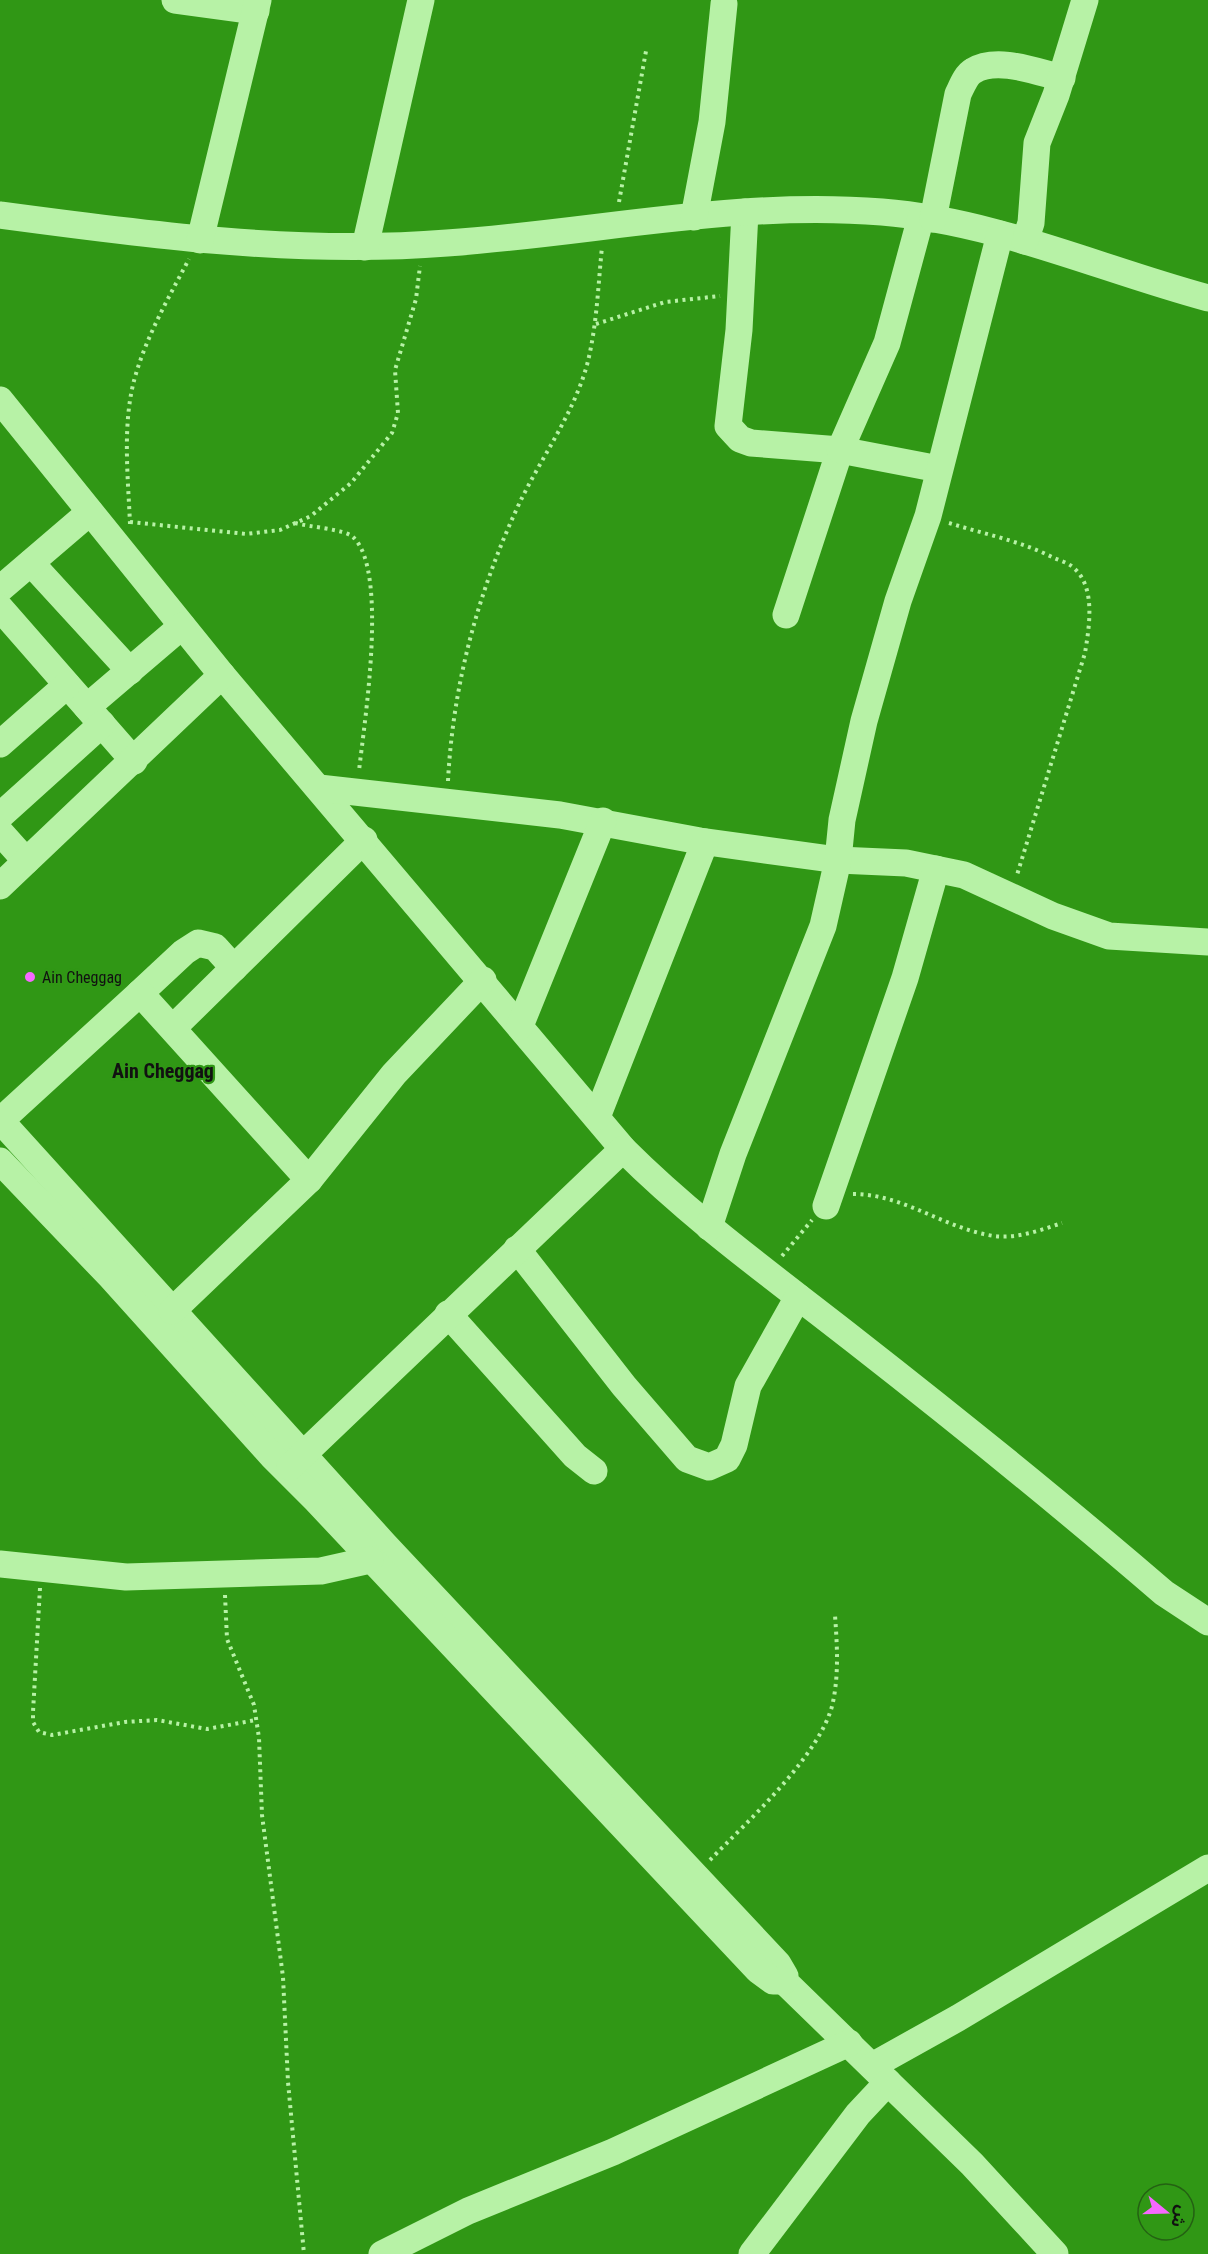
<svg xmlns="http://www.w3.org/2000/svg" width="1208" height="2254" font-family="'Roboto Condensed','Noto Sans Arabic',sans-serif">
  <style>
    .lines { fill: none; stroke-linecap: round; stroke-linejoin: round }
    .path { stroke: #b7f2a6; stroke-width: 4; stroke-dasharray: 3 4.5; stroke-linecap: butt }
    .minor { stroke: #b7f2a6; stroke-width: 27 }
    .poi-dot { fill: #f668ff; stroke: #309715; stroke-width: 2 }
    .labels { text-anchor: middle; dominant-baseline: central; stroke-width: 4.5; stroke-linejoin: round; paint-order: stroke }
    .poi-label { font-size: 16px; fill: #111; stroke: #309715; text-anchor: start }
    .quarter-label { font-size: 20px; font-weight: bold; fill: #111; stroke: #309715 }
  </style>
  <rect width="100%" height="100%" fill="#309715"/>
  <g class="lines">
    <!-- path -->
    <g class="path">
      <polyline points="619,202 646,51"/>
      <polyline points="596,324 665,302 720,296"/>
      <polyline points="130,522 246,534 280,530 311,516 351,483 392,433 398,413 395,370 416,299 420,266"/>
      <path d="M295,523C309,527 344,529 353,537C389,570 364,724 359,771"/>
      <path d="M949,523C984,534 1021,541 1054,558C1061,561 1069,563 1075,569C1096,589 1089,628 1085,653L1017,875"/>
      <path d="M130,524C128,476 122,423 135,377C147,335 169,297 189,259"/>
      <path d="M448,781C453,684 478,592 519,504C541,458 573,415 587,365C597,326 598,286 602,247"/>
      <path d="M853,1194C904,1194 945,1229 994,1236C1017,1239 1041,1230 1062,1223"/>
      <polyline points="782,1256 812,1220"/>
      <polyline points="40,1588 33,1712 33,1722 39,1732 52,1735 125,1722 157,1720 207,1729 256,1720"/>
      <polyline points="225,1595 227,1639 254,1705 259,1738 262,1815 283,1977 288,2082 304,2254"/>
      <path d="M710,1860C747,1822 822,1754 833,1702C839,1673 837,1644 835,1615"/>
    </g>
    <!-- minor -->
    <g class="minor">
      <polyline points="175,0 256,11"/>
      <polyline points="745,212 739,330 728,426 740,439 751,443 840,450 786,615"/>
      <path d="M0,215C149,235 297,255 447,243C592,233 736,200 882,212C995,221 1100,269 1208,298"/>
      <polyline points="694,217 712,122 724,4"/>
      <polyline points="921,217 887,343 840,450 939,469"/>
      <path d="M933,219L958,94C962,86 966,75 973,71C997,56 1037,72 1062,78"/>
      <polyline points="200,240 258,0"/>
      <polyline points="1025,241 1031,223 1037,143 1056,95 1085,0"/>
      <polyline points="365,247 421,0"/>
      <path d="M0,400L222,675L623,1149C694,1220 775,1278 854,1340C959,1422 1063,1506 1164,1593L1208,1622"/>
      <polyline points="31,563 130,671"/>
      <polyline points="0,589 90,512"/>
      <polyline points="0,608 134,761"/>
      <polyline points="87,707 182,626"/>
      <polyline points="0,744 67,685"/>
      <polyline points="319,788 560,815 700,841 838,860 906,863 964,875 1053,916 1109,936 1208,942"/>
      <polyline points="0,816 102,724"/>
      <polyline points="0,832 26,861"/>
      <polyline points="0,886 222,675"/>
      <polyline points="140,993 184,952 198,943 215,947 234,968"/>
      <polyline points="520,1026 603,821"/>
      <polyline points="173,1028 364,840"/>
      <polyline points="597,1117 705,842"/>
      <polyline points="0,1120 384,1544 778,1964 785,1976 784,1981 972,2164 1055,2254"/>
      <polyline points="0,1121 140,993 309,1180"/>
      <polyline points="0,1161 111,1277 273,1457 316,1500 758,1970 773,1981 784,1981"/>
      <polyline points="826,1206 905,978 936,869"/>
      <polyline points="709,1227 733,1154 823,926 838,860 842,820 864,721 898,601 928,516 1000,234"/>
      <polyline points="517,1249 624,1386 687,1459 709,1467 727,1459 734,1445 748,1386 798,1297"/>
      <polyline points="172,1311 309,1180 394,1074 483,980"/>
      <polyline points="448,1314 575,1456 594,1471"/>
      <polyline points="290,1467 623,1149"/>
      <polyline points="0,1564 126,1577 321,1571 370,1560"/>
      <polyline points="872,2066 958,2018 1208,1868"/>
      <polyline points="382,2254 468,2211 613,2152 849,2043"/>
      <polyline points="752,2254 858,2114 888,2082"/>
    </g>
  </g>
  <!-- markers -->
  <circle class="poi-dot" cx="30" cy="977" r="6"/>
  <g class="labels">
    <!-- poi labels -->
    <g class="poi-label">
      <text x="42" y="977">Ain Cheggag</text>
    </g>
    <!-- quarter labels -->
    <g class="quarter-label">
      <text x="163" y="1071">Ain Cheggag</text>
    </g>
  </g>
  <!-- north arrow -->
  <g transform="translate(1166 2212) rotate(109)"><circle r="28" fill="#309715" stroke="#246113" stroke-width="1.5"/>
  <path d="M0-4.5L10 22L0 15L-10 22Z" fill="#f668ff"/>
  <text y="-9" font-size="16" font-weight="bold" text-anchor="middle" fill="#111111">ش</text>
  </g>
</svg>
